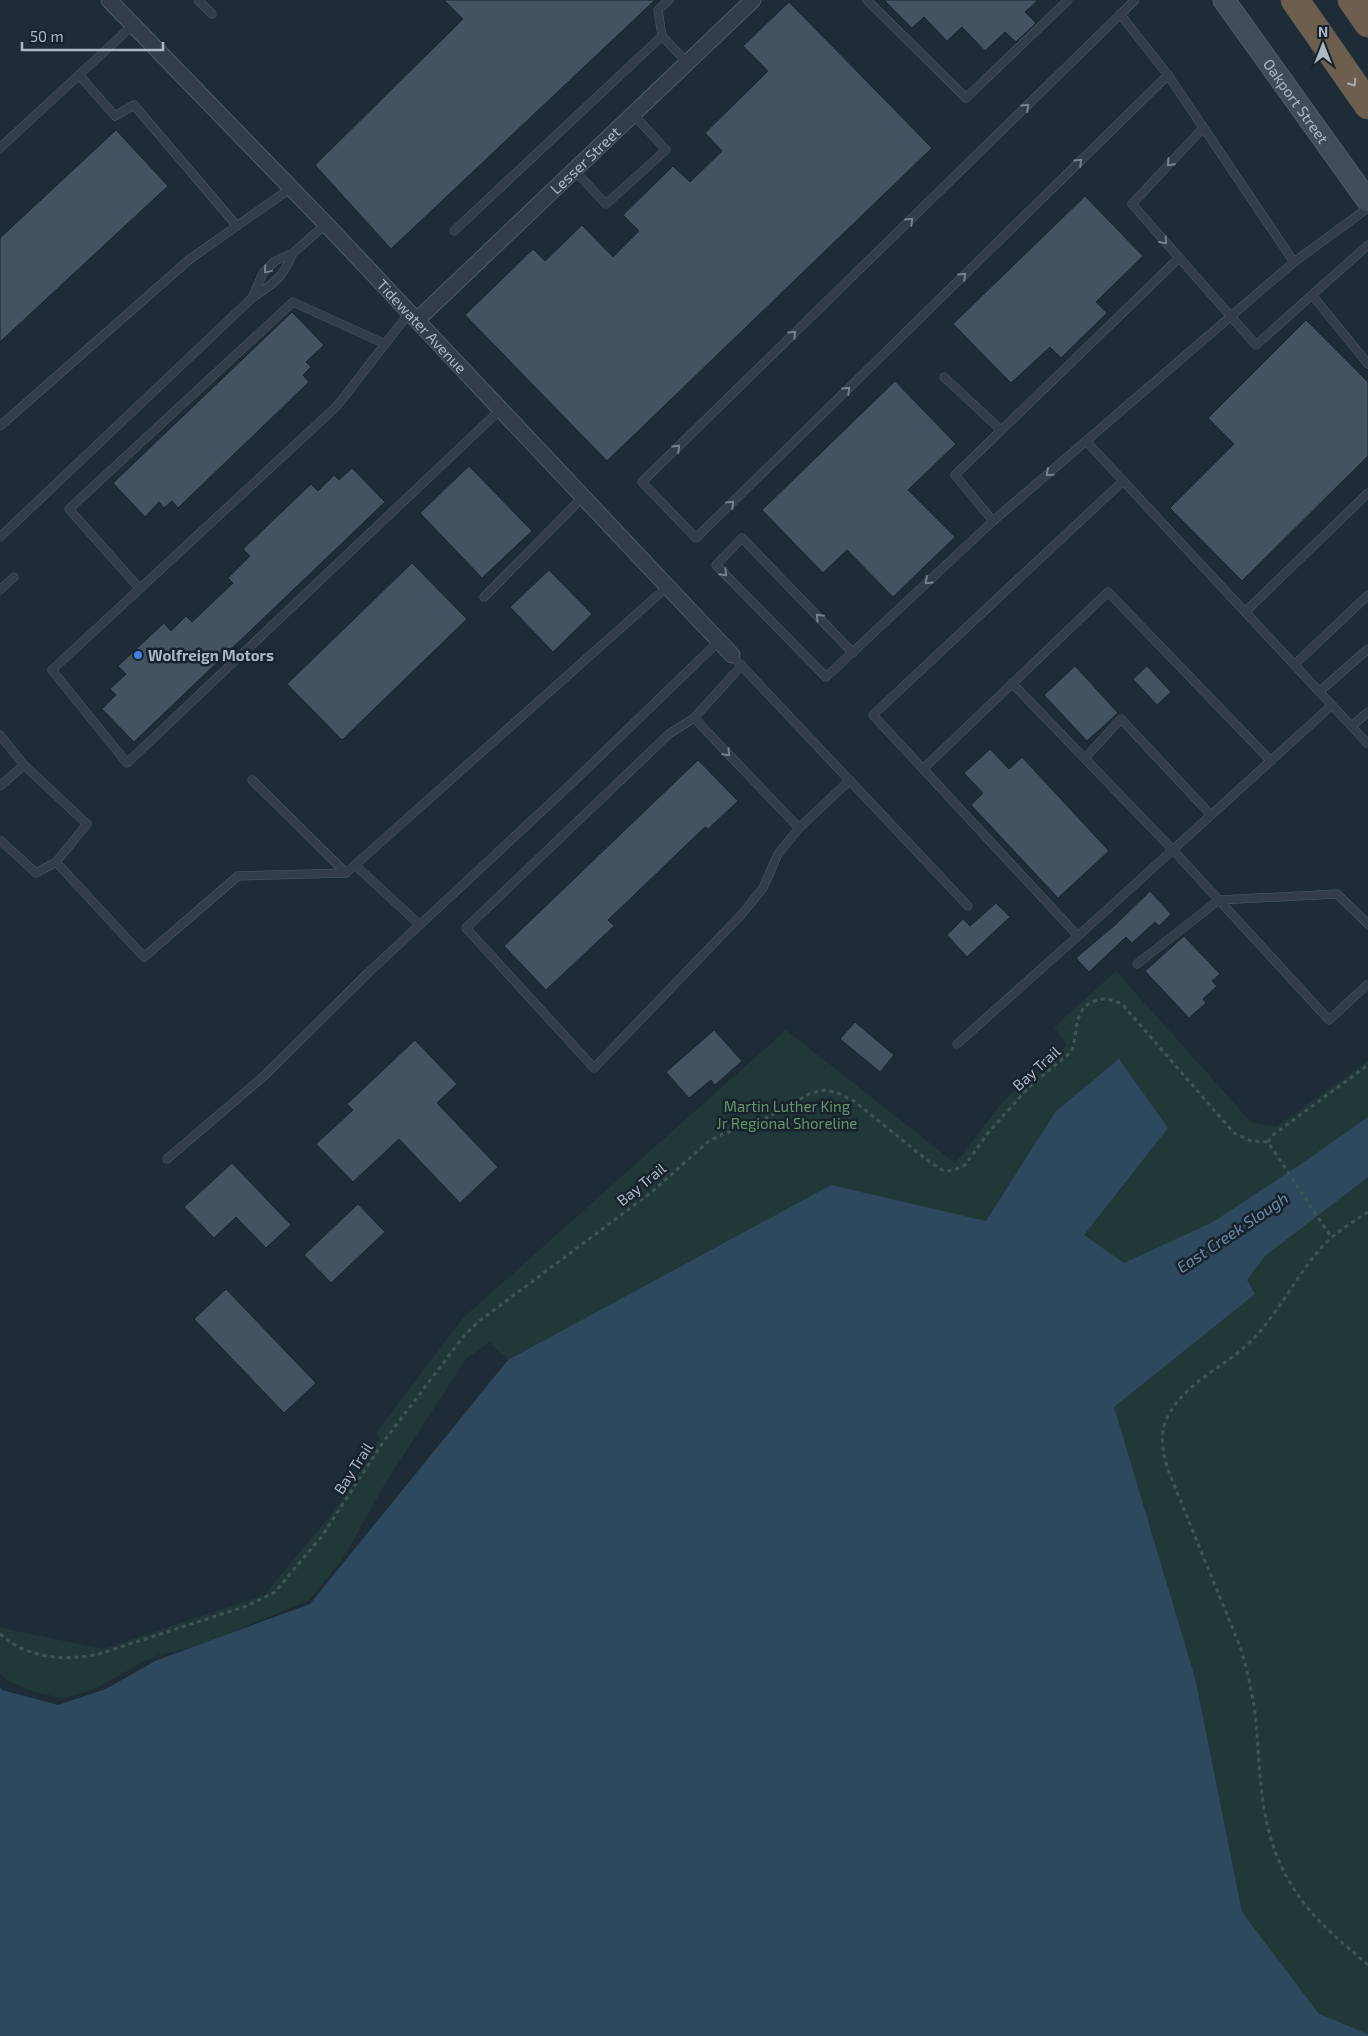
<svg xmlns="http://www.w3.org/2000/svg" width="1368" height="2036" font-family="'Exo 2',sans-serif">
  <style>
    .green { fill: #203838; fill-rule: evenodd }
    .water { fill: #2e485e }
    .building { fill: #445362; stroke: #19242e }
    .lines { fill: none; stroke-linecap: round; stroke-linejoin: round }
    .lane-casing { stroke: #4f5b66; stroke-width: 9 }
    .street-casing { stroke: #4f5b66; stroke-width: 17 }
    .secondary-casing { stroke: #4f5b66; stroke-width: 23 }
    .highway-casing { stroke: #3c4852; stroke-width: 29 }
    .path { stroke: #3d5555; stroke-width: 3; stroke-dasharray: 4 4; stroke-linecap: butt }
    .lane { stroke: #323d48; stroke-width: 8 }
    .street { stroke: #323d48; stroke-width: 15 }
    .secondary { stroke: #3f4d5b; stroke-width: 21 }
    .highway { stroke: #6e5e4e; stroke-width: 28 }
    .oneway { stroke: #a2aab3 }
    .oneway2 { stroke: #75818d }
    .shop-dot { fill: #3f7fe0; stroke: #17222c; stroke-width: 2 }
    .labels { text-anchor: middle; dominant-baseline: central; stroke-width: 5; stroke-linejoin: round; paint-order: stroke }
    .street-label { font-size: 15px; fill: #abb8c5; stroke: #17222c }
    .poi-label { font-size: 15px; font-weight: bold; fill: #abb8c5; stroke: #17222c; text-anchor: start }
    .park-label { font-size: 15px; fill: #629668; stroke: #17222c }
    .water-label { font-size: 16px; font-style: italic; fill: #698dab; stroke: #17222c }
  </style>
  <rect width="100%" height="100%" fill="#1e2c37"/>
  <!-- green -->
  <path class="green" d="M1116,971L1251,1122L1276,1127L1368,1061V2036H0V1687L2,1690L58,1705L106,1689L155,1661L197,1646L159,1655L143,1662L95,1689L64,1698L37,1693L6,1680L0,1673V1625L2,1628L103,1649L264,1595L335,1510L380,1439L376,1433L463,1318L786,1030L955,1163L1006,1098L1067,1045L1054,1027ZM489,1342L508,1360L310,1604L218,1638L309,1600L342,1560L386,1482L466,1359Z"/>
  <!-- water -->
  <polygon class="water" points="1119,1059 1168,1128 1084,1235 1124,1263 1213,1222 1301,1164 1368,1117 1368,1177 1265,1256 1247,1280 1255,1294 1114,1407 1195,1678 1242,1912 1319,2014 1368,2034 1368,2036 0,2036 0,1687 2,1690 58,1705 106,1689 155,1661 310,1604 508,1360 831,1185 986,1221 1056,1111"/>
  <!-- building -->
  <g class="building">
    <polygon points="444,0 655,0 391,249 315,165 463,19"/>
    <polygon points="884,0 1038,0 1025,12 1036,23 1016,42 1005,32 985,51 962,27 947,41 924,17 912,28"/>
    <polygon points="789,2 932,148 607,461 465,315 533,249 545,261 582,225 613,257 639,231 623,215 673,166 690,182 722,151 705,133 768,71 743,46"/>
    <polygon points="116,130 168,186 0,342 0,238"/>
    <polygon points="1085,196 1143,256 1096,302 1107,313 1061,358 1050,347 1011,383 953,324"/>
    <polygon points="292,312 324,345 306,362 311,367 303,375 309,382 178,508 172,501 164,508 159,502 145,517 113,483"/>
    <polygon points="1306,320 1368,382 1368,456 1242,581 1170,508 1234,444 1208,418"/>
    <polygon points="895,381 956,444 908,490 955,537 893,597 847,550 823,573 762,510"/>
    <polygon points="469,466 532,531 482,578 420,513"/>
    <polygon points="352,468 385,502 134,742 102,709 116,695 110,689 126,674 118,666 164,623 171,631 186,616 192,622 233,583 228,578 250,556 243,549 311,484 318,491 334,475 339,480"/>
    <polygon points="412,563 467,619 342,740 287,684"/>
    <polygon points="549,570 592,614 553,652 510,607"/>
    <polygon points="1075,666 1118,713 1087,741 1044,695"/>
    <polygon points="1147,666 1171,692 1157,705 1133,679"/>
    <polygon points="990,749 1009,769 1022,757 1109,851 1058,898 971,805 983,793 964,773"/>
    <polygon points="698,760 738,801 708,829 705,827 608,920 614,926 546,990 504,946"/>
    <polygon points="1150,891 1171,914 1159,926 1155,922 1132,943 1126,937 1089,972 1076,958 1115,925"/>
    <polygon points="996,903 1010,917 967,957 947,935 963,919 970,926"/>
    <polygon points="1184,936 1220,974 1212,981 1217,986 1203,999 1206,1003 1189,1018 1145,971"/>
    <polygon points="855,1022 894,1055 880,1072 840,1039"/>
    <polygon points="714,1030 742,1061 715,1085 711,1080 689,1098 666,1072"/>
    <polygon points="415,1040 457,1084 437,1103 498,1167 460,1203 399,1139 353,1182 316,1144 353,1110 347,1104"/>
    <polygon points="232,1163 291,1225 266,1248 236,1217 214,1238 184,1207"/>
    <polygon points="358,1204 385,1232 331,1283 304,1255"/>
    <polygon points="226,1289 316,1383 284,1413 194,1319"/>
  </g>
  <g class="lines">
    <!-- lane casing -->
    <g class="lane-casing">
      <g id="lane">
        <polyline points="198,0 212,14"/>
        <polyline points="669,0 658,10 662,36 687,63"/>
        <polyline points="867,0 966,98 1068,0"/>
        <polyline points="1135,0 642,482 696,538 1168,75"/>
        <polyline points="1120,14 1168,75 1294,262 1368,208"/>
        <polyline points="79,75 115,116 134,105 237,226"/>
        <polyline points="1203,128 1132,204 1256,345 1368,245"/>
        <polyline points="0,148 133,25"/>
        <polyline points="574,170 606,204 666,150 633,114"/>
        <polyline points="454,231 662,36"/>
        <polyline points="1312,295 1368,364"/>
        <polyline points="252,298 263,273 275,261 293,253 326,224"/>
        <polyline points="410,312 337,406 52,670 127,763 501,409"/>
        <polyline points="944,377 1001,430"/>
        <polyline points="0,426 190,259 291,188"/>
        <polyline points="1086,441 1368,744"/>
        <polyline points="1123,481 873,715 1078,936 1332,705"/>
        <polyline points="993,521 955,475 1179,258"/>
        <path d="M0,537L252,298C275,282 282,279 293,253"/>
        <polyline points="140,589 69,509 293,302 385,344"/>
        <polyline points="0,590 14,577"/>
        <polyline points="484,597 583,497"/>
        <polyline points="1245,612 1368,493"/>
        <polyline points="853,653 742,538 716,565 826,677 993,521 1294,262"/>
        <polyline points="738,662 968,906"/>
        <polyline points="742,665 694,718 669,734 466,928 594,1068 741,915 763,888 778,854 799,828 850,780"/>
        <polyline points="1294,665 1368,595"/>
        <polyline points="1012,683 1173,850 1329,1020 1368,984"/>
        <polyline points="1319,692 1368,649"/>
        <polyline points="694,718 799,828"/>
        <polyline points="1352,726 1368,712"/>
        <polyline points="0,735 24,765"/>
        <polyline points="1085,758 1121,719 1211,815"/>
        <polyline points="923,769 1108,592 1271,761"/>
        <polyline points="252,780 346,873"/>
        <polyline points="0,786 24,765 87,824 56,862 36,873 0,840"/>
        <polyline points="56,862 144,957 238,876 346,873 668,586"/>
        <polyline points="355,865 420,925"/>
        <polyline points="1137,964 1219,900 1337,894 1368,924"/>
        <polyline points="957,1044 1078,936"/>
        <polyline points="167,1159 264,1076 368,973 571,784 719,641"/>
      </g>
    </g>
    <!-- street casing -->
    <g class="street-casing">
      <g id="street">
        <path id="s1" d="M109,0L326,224L732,655"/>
        <path id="s2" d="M417,320L753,0"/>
      </g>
    </g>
    <!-- secondary casing -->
    <g class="secondary-casing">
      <g id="secondary">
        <path id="s3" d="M1224,0L1368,201"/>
      </g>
    </g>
    <!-- highway casing -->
    <g class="highway-casing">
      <g id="highway">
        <polyline points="1295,0 1368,105"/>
        <polyline points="1352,0 1368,23"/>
      </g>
    </g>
    <!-- path -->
    <g class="path">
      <polyline points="1268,1142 1273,1135 1368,1065"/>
      <path d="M1368,1212C1351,1223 1333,1234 1320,1249C1291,1283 1274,1323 1240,1351C1214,1372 1182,1387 1167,1418C1159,1435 1163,1453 1168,1470L1241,1649C1247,1670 1252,1691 1255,1712C1262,1780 1257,1836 1298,1895C1317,1923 1343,1943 1368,1965"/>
      <path d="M0,1634C28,1659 64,1661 99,1654L247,1606L275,1592L322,1536L384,1441L463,1337L478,1322L653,1191L709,1141L723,1134L759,1122L811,1093L825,1090L838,1093L854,1101L927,1160L942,1170L952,1171L965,1165L988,1133L1029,1087L1071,1052C1079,1034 1072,1008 1095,1001C1105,997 1112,1000 1122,1004L1234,1133L1251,1141L1268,1142L1331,1237"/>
    </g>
    <!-- lane -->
    <use href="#lane" class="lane"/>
    <!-- street -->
    <use href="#street" class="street"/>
    <!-- secondary -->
    <use href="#secondary" class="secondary"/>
    <!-- highway -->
    <use href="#highway" class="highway"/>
  </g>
  <!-- one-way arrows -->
  <defs><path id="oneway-chevron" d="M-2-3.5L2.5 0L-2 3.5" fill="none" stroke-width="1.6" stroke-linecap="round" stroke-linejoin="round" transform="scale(1.25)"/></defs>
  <use class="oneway" href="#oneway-chevron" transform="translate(1353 83) rotate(55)"/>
  <g class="oneway2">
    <use href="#oneway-chevron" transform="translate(1026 107) rotate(-44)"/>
    <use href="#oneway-chevron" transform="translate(1079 162) rotate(-44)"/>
    <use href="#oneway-chevron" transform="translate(1170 163) rotate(133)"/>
    <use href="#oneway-chevron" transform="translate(910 221) rotate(-44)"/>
    <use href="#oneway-chevron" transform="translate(1164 241) rotate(49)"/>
    <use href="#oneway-chevron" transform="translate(267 270) rotate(130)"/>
    <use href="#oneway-chevron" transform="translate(963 276) rotate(-44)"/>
    <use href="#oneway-chevron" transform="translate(793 334) rotate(-44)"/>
    <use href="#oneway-chevron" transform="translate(847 390) rotate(-44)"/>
    <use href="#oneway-chevron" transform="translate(677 448) rotate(-44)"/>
    <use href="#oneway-chevron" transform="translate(1049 473) rotate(139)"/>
    <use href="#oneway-chevron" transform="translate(731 504) rotate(-44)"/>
    <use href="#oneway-chevron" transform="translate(724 573) rotate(46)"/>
    <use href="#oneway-chevron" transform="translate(928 581) rotate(137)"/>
    <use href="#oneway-chevron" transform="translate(819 617) rotate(-134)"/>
    <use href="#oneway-chevron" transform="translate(727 753) rotate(46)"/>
  </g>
  <!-- markers -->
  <circle class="shop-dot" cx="138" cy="655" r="5"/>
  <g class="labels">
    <!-- street labels -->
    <g class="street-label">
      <text stroke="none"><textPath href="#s3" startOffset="124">Oakport Street</textPath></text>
      <text stroke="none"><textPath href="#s2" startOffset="232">Lesser Street</textPath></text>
      <text stroke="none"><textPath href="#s1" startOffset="452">Tidewater Avenue</textPath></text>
      <text transform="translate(1036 1068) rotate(-42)">Bay Trail</text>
      <text transform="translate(641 1184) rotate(-39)">Bay Trail</text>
      <text transform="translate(353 1468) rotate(-57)">Bay Trail</text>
    </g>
    <!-- poi labels -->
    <g class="poi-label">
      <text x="148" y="655">Wolfreign Motors</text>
    </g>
    <!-- park labels -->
    <g class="park-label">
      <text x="787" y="1106">Martin Luther King<tspan x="787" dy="17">Jr Regional Shoreline</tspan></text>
    </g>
    <!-- water labels -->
    <g class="water-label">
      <text transform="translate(1232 1232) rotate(-34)">East Creek Slough</text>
    </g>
  </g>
  <!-- north arrow -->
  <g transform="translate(1323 45)" stroke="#17222c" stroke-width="4" paint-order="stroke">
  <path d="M0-4L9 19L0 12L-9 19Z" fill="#abb8c5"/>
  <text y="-8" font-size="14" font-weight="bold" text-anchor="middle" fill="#abb8c5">N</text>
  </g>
  <!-- scale -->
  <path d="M22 42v8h141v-8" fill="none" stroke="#abb8c5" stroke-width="2.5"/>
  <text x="30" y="42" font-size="15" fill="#abb8c5" stroke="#17222c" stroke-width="4" paint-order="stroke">50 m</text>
</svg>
